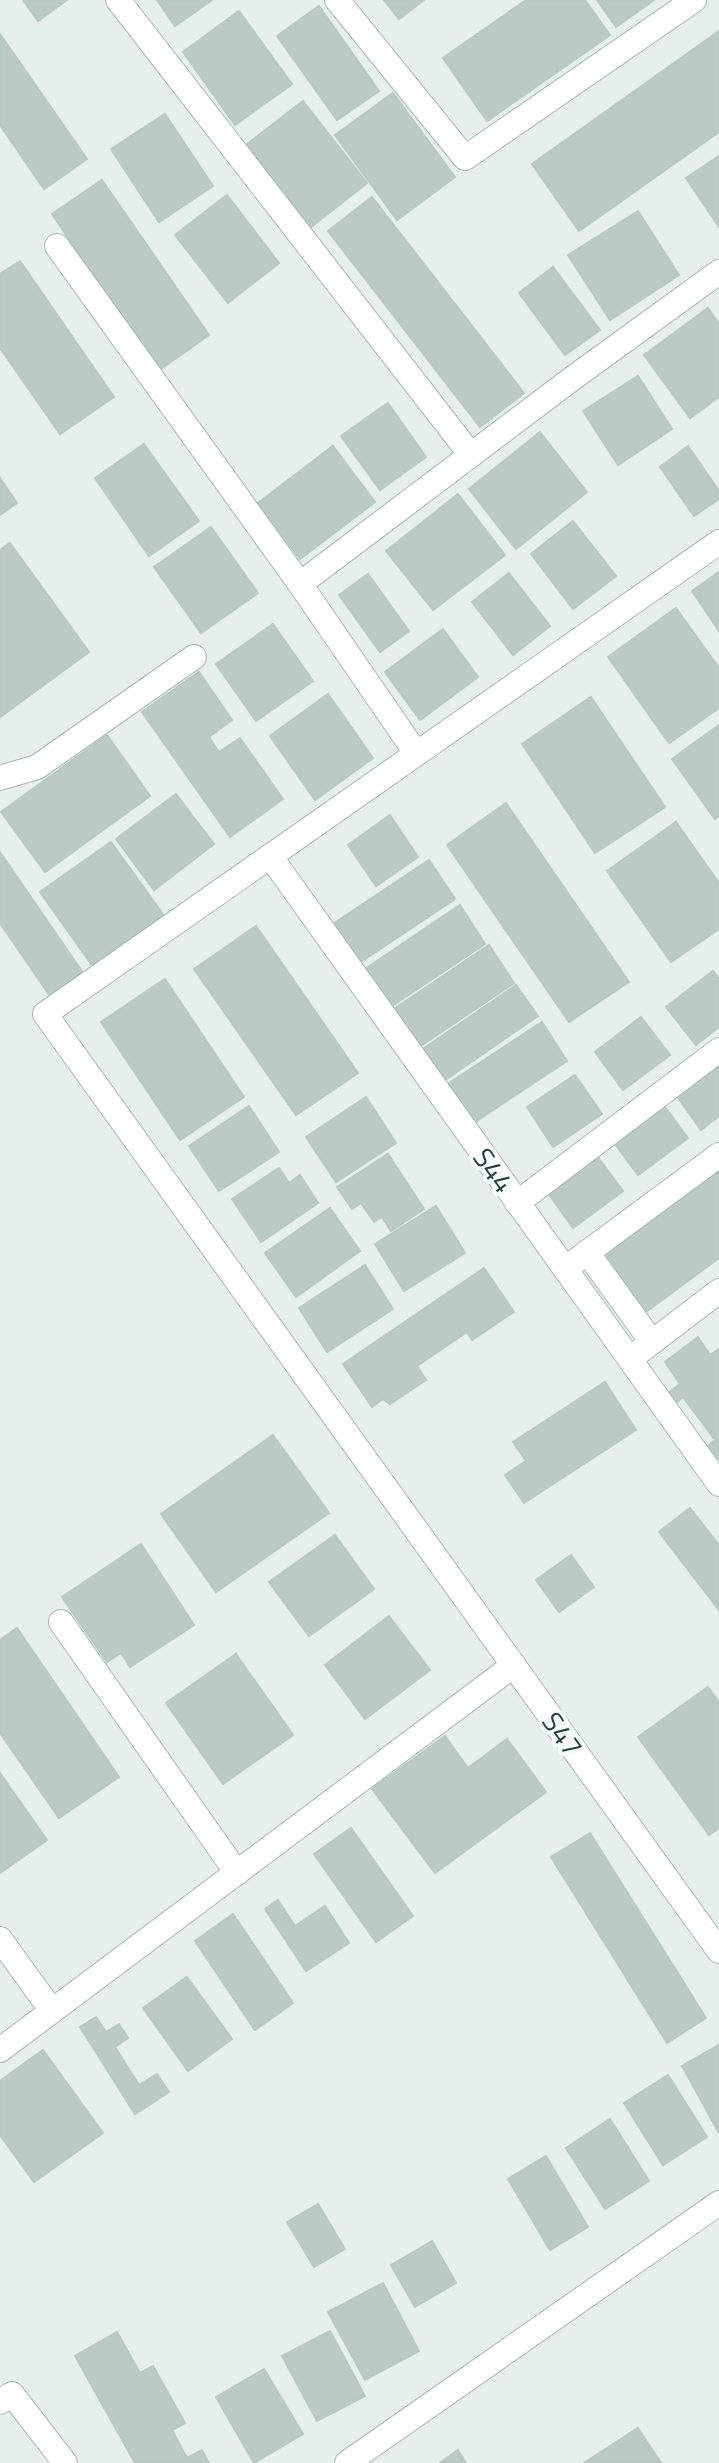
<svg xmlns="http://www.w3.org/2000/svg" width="719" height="2463" font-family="'Titillium Web',sans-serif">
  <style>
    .building { fill: #bbcac5; stroke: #b7c9c4; stroke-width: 2 }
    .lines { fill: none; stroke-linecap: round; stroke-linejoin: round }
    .street-casing { stroke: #a8b8b4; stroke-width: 26 }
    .street { stroke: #fff; stroke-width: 24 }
    .labels { text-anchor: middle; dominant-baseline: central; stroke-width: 8; stroke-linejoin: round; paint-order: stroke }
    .street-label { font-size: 28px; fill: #23433d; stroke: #f7fbf9 }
  </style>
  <rect width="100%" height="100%" fill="#e6efec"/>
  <!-- building -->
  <g class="building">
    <polygon points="23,0 67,0 38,21"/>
    <polygon points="157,0 212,0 175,26"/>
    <polygon points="384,0 424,0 399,19"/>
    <polygon points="526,0 585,0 610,35 487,121 443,58"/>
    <polygon points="597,0 654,0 616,27"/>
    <polygon points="319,6 379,91 337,120 277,36"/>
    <polygon points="239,11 292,84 235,125 183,52"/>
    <polygon points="719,31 719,132 579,231 532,164"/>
    <polygon points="0,34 87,159 44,189 0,125"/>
    <polygon points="393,93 455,177 397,220 335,135"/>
    <polygon points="303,101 367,183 311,227 246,145"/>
    <polygon points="165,114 213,186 159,222 111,149"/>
    <polygon points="719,156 719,227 686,178"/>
    <polygon points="102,180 209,335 158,371 52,214"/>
    <polygon points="227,195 279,263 228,303 175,235"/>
    <polygon points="372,197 524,393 480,427 328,231"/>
    <polygon points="638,211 679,275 610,320 568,255"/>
    <polygon points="20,261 114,397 60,434 0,348 0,274"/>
    <polygon points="553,267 600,330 565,355 519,293"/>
    <polygon points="708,308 719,324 719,397 690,418 644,355"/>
    <polygon points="638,376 672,429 618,465 583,411"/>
    <polygon points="388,403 426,457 380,490 341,436"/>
    <polygon points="540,432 587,492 516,549 469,489"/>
    <polygon points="144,444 199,521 149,556 95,478"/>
    <polygon points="333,446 375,502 300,559 258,503"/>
    <polygon points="688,446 719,491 719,499 694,516 660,467"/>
    <polygon points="0,478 17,503 0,515"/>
    <polygon points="458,494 505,555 433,610 386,551"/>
    <polygon points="573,521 616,576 573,609 531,554"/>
    <polygon points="211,527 258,593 201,633 154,567"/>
    <polygon points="10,543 89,652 0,717 0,550"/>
    <polygon points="719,572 719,631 692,591"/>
    <polygon points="509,573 550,626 513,655 472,602"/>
    <polygon points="368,574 409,631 380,652 339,595"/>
    <polygon points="676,608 719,668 719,708 669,743 608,657"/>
    <polygon points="273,624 313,681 256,721 216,664"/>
    <polygon points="443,629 478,677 420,720 385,672"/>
    <polygon points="199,672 232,720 209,737 219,752 240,738 283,799 230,837 142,712"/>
    <polygon points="328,694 373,758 315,800 270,736"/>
    <polygon points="591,697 665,807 595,853 522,744"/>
    <polygon points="719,725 719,816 715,819 672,759"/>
    <polygon points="107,735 150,796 45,872 1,812"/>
    <polygon points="176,794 214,844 154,890 116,839"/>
    <polygon points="506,803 629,982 569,1022 447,845"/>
    <polygon points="390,815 418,857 376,886 348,845"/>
    <polygon points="676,822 719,883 719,929 671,962 607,871"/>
    <polygon points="111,842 165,917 94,968 40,892"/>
    <polygon points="0,852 83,973 50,996 0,923"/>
    <polygon points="429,860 455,899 359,963 333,924"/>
    <polygon points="460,905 485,944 390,1007 365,969"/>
    <polygon points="256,926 358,1073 296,1115 194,969"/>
    <polygon points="489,945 514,983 419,1047 394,1009"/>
    <polygon points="713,971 719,979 719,1027 696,1045 666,1007"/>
    <polygon points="165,979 244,1097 180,1140 101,1022"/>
    <polygon points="516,985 538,1016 445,1080 423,1049"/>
    <polygon points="641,1017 670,1055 623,1090 595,1052"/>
    <polygon points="542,1022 567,1061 472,1124 446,1085"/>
    <polygon points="719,1063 719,1116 701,1130 676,1095"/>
    <polygon points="575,1075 602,1114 553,1147 527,1107"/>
    <polygon points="366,1097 396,1143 336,1182 306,1137"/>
    <polygon points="662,1103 688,1138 638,1175 612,1140"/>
    <polygon points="249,1106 279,1152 219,1191 189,1146"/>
    <polygon points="388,1154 424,1209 391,1231 382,1217 374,1222 361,1203 352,1209 337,1187"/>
    <polygon points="597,1156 623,1191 573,1228 548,1193"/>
    <polygon points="719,1165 719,1258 643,1314 599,1252"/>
    <polygon points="279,1168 289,1183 300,1175 318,1203 261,1242 232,1199"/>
    <polygon points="436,1206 465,1253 404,1291 375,1244"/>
    <polygon points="330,1208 360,1251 296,1297 265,1253"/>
    <polygon points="365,1265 393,1309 327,1352 299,1308"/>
    <polygon points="484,1268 514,1312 472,1340 467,1332 417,1366 426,1380 390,1404 383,1399 372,1407 343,1364"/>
    <polygon points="698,1337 710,1355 719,1349 719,1457 715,1460 706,1448 715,1440 683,1397 675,1404 667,1394 680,1384 665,1362"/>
    <polygon points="605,1382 636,1430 524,1503 505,1475 526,1461 513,1442"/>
    <polygon points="273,1435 329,1513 216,1592 161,1514"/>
    <polygon points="690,1508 719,1545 719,1610 659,1532"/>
    <polygon points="335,1535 374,1589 309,1636 269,1582"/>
    <polygon points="141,1544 194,1625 130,1667 121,1653 107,1662 62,1597"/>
    <polygon points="571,1555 594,1587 559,1612 536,1580"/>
    <polygon points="389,1616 430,1670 365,1719 325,1665"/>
    <polygon points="17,1628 119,1777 59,1818 0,1733 0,1640"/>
    <polygon points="236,1654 293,1735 223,1784 166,1703"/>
    <polygon points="708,1687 719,1702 719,1828 709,1835 638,1737"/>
    <polygon points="445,1736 468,1768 507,1739 546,1792 435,1873 372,1789"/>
    <polygon points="0,1773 47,1840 0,1873"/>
    <polygon points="351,1828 413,1916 376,1942 314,1854"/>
    <polygon points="590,1833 706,2018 667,2043 551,1857"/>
    <polygon points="278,1900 295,1926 325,1906 349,1943 306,1971 265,1909"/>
    <polygon points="233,1914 293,2003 255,2030 195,1941"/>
    <polygon points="187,1977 232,2039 188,2071 143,2008"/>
    <polygon points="96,2017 106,2032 119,2024 128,2038 115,2047 139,2085 157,2074 169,2092 135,2114 80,2027"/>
    <polygon points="719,2045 719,2133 682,2066"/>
    <polygon points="43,2050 103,2133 34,2182 0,2135 0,2081"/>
    <polygon points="668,2075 707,2137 663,2165 624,2103"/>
    <polygon points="610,2119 649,2181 605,2209 566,2148"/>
    <polygon points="546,2156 588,2227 550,2250 508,2179"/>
    <polygon points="318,2204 345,2249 314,2267 287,2222"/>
    <polygon points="432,2241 456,2283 415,2307 391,2265"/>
    <polygon points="383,2283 419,2351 365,2380 328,2312"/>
    <polygon points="330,2331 365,2396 317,2421 282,2356"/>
    <polygon points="117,2332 140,2373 153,2366 185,2423 172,2430 187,2458 202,2450 209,2463 135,2463 75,2356"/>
    <polygon points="264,2369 303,2434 254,2463 216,2397"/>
    <polygon points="638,2428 661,2463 584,2463"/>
    <polygon points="458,2450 466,2463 440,2463"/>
  </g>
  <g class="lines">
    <!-- street casing -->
    <g class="street-casing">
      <g id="street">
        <polyline points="118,0 471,455"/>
        <polyline points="337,0 465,158 694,0"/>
        <polyline points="57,246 300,584 416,753"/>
        <polyline points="719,542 45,1014 719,1951"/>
        <polyline points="300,584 573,378 719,272"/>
        <polyline points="0,778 37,767 194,657"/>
        <polyline points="270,856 719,1484"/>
        <polyline points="517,1203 719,1050"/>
        <polyline points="587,1252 652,1342"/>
        <polyline points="565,1269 719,1155"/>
        <polyline points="630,1359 719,1291"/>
        <polyline points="61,1622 237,1873"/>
        <polyline points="0,1939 52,2011"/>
        <polyline points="0,2050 514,1665"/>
        <polyline points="0,2402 12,2394 65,2463"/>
        <polyline points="347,2463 719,2203"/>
      </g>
    </g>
    <!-- street -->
    <use href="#street" class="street"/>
  </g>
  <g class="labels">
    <!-- street labels -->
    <g class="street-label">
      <text transform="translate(494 1170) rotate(54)">S44</text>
      <text transform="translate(563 1734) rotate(54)">S47</text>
    </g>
  </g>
</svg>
